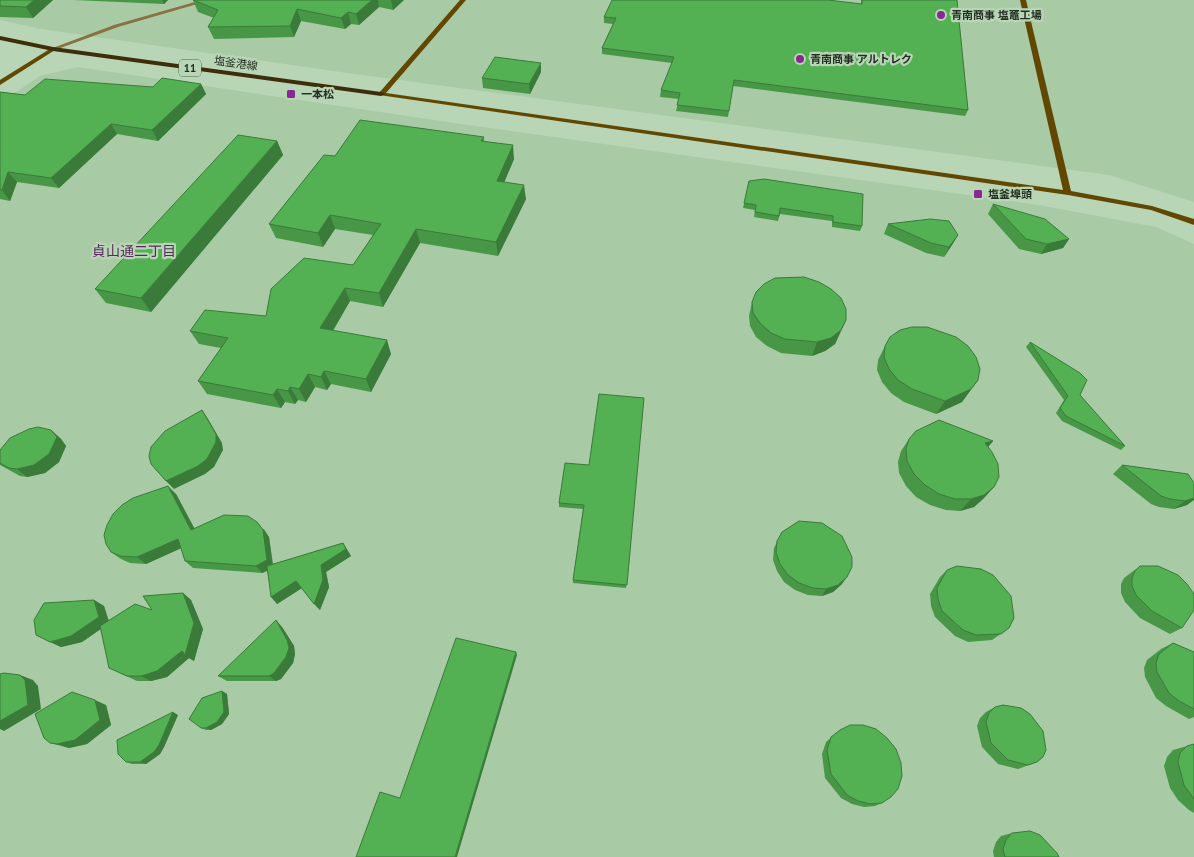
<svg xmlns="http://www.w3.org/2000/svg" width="1194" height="857" font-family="'PT Sans','Noto Sans JP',sans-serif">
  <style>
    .built { fill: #a8cba6 }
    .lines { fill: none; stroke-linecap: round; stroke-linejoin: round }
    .street { fill: #897142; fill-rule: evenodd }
    .secondary { fill: #624700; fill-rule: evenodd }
    .primary { fill: #3d2d0b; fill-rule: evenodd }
    .wall { fill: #479747 }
    .shaded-wall { fill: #3a7b3a }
    .building { fill: #53b053; stroke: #3a7b3a }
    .poi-dot { fill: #882892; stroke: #b8d5b6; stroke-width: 2 }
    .labels { text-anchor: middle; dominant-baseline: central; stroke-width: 4.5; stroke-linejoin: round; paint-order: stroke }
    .far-poi-label { font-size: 11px; font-weight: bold; fill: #222e22; stroke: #b8d5b6; text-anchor: start }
    .far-street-label { font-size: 11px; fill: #222e22; stroke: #b8d5b6 }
    .shield { fill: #b8d5b6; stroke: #4f604e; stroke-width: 1 }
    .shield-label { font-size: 11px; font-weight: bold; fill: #222e22 }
    .neighbourhood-label { font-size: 14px; fill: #582a5d; stroke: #b8d5b6 }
  </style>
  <rect width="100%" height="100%" fill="#b8d5b6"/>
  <!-- built -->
  <g class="built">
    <polygon points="0,0 1194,0 1194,202 1109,175 354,74 41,29 0,20"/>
    <polygon points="78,67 461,124 1039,205 1156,227 1194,244 1194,857 0,857 0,103 40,76"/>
  </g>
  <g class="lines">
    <!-- street -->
    <polygon class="street" points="202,0 211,0 118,27 55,50 50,49 114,25"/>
    <!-- secondary -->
    <g class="secondary">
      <polygon points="460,0 466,0 386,93 1063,190 1020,0 1026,0 1071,191 1152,206 1194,219 1194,225 1151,210 1068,195 379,95 379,93"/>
      <polygon points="53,47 56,49 55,50 0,85 0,80"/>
    </g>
    <!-- primary -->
    <polygon class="primary" points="0,36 53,47 381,92 385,94 381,96 53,51 0,40"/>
  </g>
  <!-- wall -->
  <g class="wall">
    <polygon points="0,0 53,0 33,18 0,17"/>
    <polygon points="73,0 168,0 164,4"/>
    <polygon points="193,0 404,0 393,10 379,7 359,25 351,24 345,29 301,21 294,37 214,39 208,27 214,18 198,12"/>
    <polygon points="861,0 957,0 968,110 965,116 733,86 728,117 676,111 679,99 660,97 661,90 672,63 602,54 602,48 613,24 604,23 604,17 861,4"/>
    <polygon points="541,72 530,94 483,88 482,78"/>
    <polygon points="201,84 206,94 158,141 117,134 59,188 17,182 10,201 0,199 0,92 25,95"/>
    <polygon points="484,137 484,142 514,159 504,182 526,199 498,256 420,243 383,307 350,301 333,331 391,354 371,392 331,384 327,390 315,387 306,402 298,400 295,404 285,402 281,408 207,394 198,381 221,348 199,344 190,331 266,316 353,265 373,235 335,229 323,247 276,238 269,224 335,156"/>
    <polygon points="277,141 283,155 151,312 106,303 95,289"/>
    <polygon points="749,181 862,226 860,231 832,227 832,221 780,214 778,221 754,217 755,210 743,208"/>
    <polygon points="993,204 1069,239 1063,248 1041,254 1019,249 988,214"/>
    <polygon points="888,224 958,235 952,245 944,257 926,253 884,234"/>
    <polygon points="752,302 846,320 835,344 825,351 812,356 781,353 767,346 756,337 750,326 749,316"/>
    <polygon points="1030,342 1125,446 1121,450 1062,421 1056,413 1064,400 1026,347"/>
    <polygon points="885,346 978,380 962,402 936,414 904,402 891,393 882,382 877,370 878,360"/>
    <polygon points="644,398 626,588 573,583 573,580 583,509 559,507 559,503"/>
    <polygon points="51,430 61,439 66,446 59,462 45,473 27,477 20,476 0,465 0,450"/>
    <polygon points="909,439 993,441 988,447 994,487 983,499 974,507 960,511 946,510 930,505 916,497 906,486 899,473 898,462 901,451"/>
    <polygon points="1122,465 1188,474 1187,505 1174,509 1159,507 1151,504 1113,474"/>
    <polygon points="176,494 194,528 264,529 269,537 273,564 343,543 351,556 326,572 329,587 320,610 302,588 277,604 267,571 262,573 193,568 185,561 181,548 146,564 130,563 121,559 111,552"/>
    <polygon points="782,532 842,584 833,592 822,596 808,595 795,590 784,582 777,571 773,560 774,548"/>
    <polygon points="1140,566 1182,628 1170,634 1140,618 1125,602 1121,593 1121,584 1124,578"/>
    <polygon points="947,570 1009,628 992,640 968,642 955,636 935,617 931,606 930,594 940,577"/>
    <polygon points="183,593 191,600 203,629 194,661 189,658 167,677 151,681 137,681 109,668 101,629 82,642 61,647 36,635 94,600 104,606 109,621 152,610"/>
    <polygon points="282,627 294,646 295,654 293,663 281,679 276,681 227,681 218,676"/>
    <polygon points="1173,643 1194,652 1194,717 1189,719 1166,706 1156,698 1145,677 1144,668 1147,660 1161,649"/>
    <polygon points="222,691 227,694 229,714 222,724 211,730 206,730 201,728"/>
    <polygon points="106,705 111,725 87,744 69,748 50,743"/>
    <polygon points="995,707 1037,762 1018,769 998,764 982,747 977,726 980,718 986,712"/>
    <polygon points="178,715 164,747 160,754 146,764 132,764 126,762"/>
    <polygon points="840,730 882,803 875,806 864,807 852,804 841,798 825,778 822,754 826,742"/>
    <polygon points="1194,744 1194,813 1189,810 1178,800 1170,788 1164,766 1167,757 1173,750"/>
    <polygon points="1012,833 1059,857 994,857 993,851 996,842 1001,836"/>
  </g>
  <!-- shaded-wall -->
  <g class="shaded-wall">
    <polygon points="34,0 53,0 33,18 26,7"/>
    <polygon points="162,0 168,0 164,4"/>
    <polygon points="372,0 378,0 379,7 359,25 356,14"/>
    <polygon points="391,0 404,0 393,10"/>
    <polygon points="297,9 301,21 294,37 290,26"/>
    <polygon points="348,12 351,24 345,29 341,18"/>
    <polygon points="541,63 541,72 530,94 529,84"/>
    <polygon points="201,84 206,94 158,141 152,130"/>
    <polygon points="111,124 117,134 59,188 51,178"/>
    <polygon points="277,141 283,155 151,312 141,298"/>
    <polygon points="513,145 514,159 499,195 497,181"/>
    <polygon points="8,172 17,182 10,201 2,190"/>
    <polygon points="524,185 526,199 498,256 496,242"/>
    <polygon points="330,215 335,229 323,247 318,233"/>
    <polygon points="416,229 420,243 383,307 379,293"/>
    <polygon points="958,235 952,245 944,257 949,247"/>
    <polygon points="1069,239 1063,248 1041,254 1047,244"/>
    <polygon points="345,288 350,301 326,342 320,328"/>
    <polygon points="846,320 835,344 825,351 812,356 817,342"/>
    <polygon points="387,340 391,354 371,392 366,379"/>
    <polygon points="324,371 331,384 327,390 321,377"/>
    <polygon points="308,374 315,387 306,402 299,389"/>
    <polygon points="978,380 962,402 936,414 945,401"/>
    <polygon points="290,387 298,400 295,404 288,391"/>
    <polygon points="277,389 285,402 281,408 273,395"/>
    <polygon points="202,410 208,419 222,443 223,450 214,467 205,474 174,489 166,481"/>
    <polygon points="51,430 61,439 66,446 59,462 45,473 27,477 17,469"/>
    <polygon points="993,441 983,453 985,443"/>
    <polygon points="168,486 176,494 199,537 191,530"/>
    <polygon points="994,487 983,499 974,507 960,511 971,499"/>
    <polygon points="1194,498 1194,500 1187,505 1174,509 1185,501"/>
    <polygon points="257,522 269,537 273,568 262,573 256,566"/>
    <polygon points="178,539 186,546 146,564 137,557"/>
    <polygon points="343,543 351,556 326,572 329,587 320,610 314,604 321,565"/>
    <polygon points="847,577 842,584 833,592 822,596 826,589"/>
    <polygon points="296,581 302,588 277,604 271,597"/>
    <polygon points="183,593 191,600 203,629 194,661 189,658 167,677 151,681 141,676"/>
    <polygon points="94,600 104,606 109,623 82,642 61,647 50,642"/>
    <polygon points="276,620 282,627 294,646 295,654 293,663 281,679 276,681 269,676"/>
    <polygon points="516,652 517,655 457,857 455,857"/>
    <polygon points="20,675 33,680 38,686 41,709 4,731 0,729 0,721"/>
    <polygon points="222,691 227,694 229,714 222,724 211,730 206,728"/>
    <polygon points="95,700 106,705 111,725 87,744 69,748 57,744"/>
    <polygon points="173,712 178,715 164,747 160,754 146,764 140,762"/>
  </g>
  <!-- building -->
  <g class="building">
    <polygon points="0,0 34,0 26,7 0,6"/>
    <polygon points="193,0 372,0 356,14 348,12 341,18 297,9 290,26 208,27 218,10"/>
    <polygon points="612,0 828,0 862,4 862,0 957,0 968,110 734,80 729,111 677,105 680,93 661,90 674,57 602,48 616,18 604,17"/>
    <polygon points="495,57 541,63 529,84 482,78"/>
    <polygon points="162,78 201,84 152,130 111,124 51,178 8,172 2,190 0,190 0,92 25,95 45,79 153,87"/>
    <polygon points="360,120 484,137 481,141 513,145 497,181 524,185 496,242 416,229 379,293 345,288 320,328 387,340 366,379 324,371 321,377 308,374 299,389 290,387 288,391 277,389 273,395 198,381 228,338 190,331 205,310 266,316 271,289 304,258 353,265 381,224 330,215 318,233 269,224 324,155 335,156"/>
    <polygon points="238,135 277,141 141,298 95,289"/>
    <polygon points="764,179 863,194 862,226 833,222 833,216 780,208 779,216 755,212 756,205 744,203 749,181"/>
    <polygon points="993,204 1045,219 1069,239 1047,244 1026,239"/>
    <polygon points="930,219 949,221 958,235 949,247 931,243 888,224"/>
    <polygon points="804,277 819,282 831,289 841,298 846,309 846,320 841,330 831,338 817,342 785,339 771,333 760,323 753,313 752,302 756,292 764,284 775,278"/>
    <polygon points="912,327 927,327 956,337 968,346 976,357 980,369 978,380 971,389 945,401 912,389 898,380 889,369 884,357 885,346 890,337 900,330"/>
    <polygon points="1030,342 1080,373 1087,380 1080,395 1125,446 1066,416 1060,408 1068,396"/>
    <polygon points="599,394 644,398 627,585 573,580 584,505 559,503 565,463 589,465"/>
    <polygon points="202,410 216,434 216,442 207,459 198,466 166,481 151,464 149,456 151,447 165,431"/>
    <polygon points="939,420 993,441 985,443 992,452 998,464 999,477 994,487 984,495 971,499 955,499 939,494 925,485 914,474 907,461 906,449 909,439 916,431"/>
    <polygon points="38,427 51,430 57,437 49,454 34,465 17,469 9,468 0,463 0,450 10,438 29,429"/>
    <polygon points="1122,465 1188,474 1194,483 1194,498 1185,501 1170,499 1161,496"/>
    <polygon points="168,486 191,530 224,515 248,516 257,522 263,530 267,560 256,566 185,561 178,539 137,557 120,556 111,552 106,544 104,535 107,525 113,514 122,505 133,498"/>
    <polygon points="799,521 822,523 842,536 852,557 852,567 847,577 838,585 826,589 813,588 799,583 788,575 780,564 776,552 777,541 782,532"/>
    <polygon points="343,543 346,549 321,565 323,580 314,604 296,581 271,597 267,566"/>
    <polygon points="957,566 981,569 993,575 1011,596 1014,618 1009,628 1001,634 976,635 963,630 942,611 938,599 937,588 947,570"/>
    <polygon points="1140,566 1158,566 1178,575 1187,584 1194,594 1194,610 1182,628 1152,611 1136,595 1132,586 1132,578 1135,571"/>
    <polygon points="183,593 194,623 185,655 182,651 157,671 141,676 127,676 109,668 100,626 135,604 152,610 143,596"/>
    <polygon points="94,600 99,617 71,636 50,642 36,635 34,620 44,603"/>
    <polygon points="276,620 287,640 289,648 286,657 274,673 269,676 218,676"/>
    <polygon points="456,638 516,652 455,857 356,857 380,792 400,798"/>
    <polygon points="1173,643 1194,652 1194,709 1179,701 1169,693 1157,672 1156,663 1159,654"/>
    <polygon points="4,673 20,675 25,680 28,705 0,721 0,674"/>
    <polygon points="222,691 224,712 217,722 206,728 201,728 189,719 202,698"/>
    <polygon points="72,692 95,700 100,720 75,740 57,744 50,743 44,738 35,714"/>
    <polygon points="1003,705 1021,708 1030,714 1043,731 1046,750 1043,757 1037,762 1028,765 1008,760 991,743 986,722 989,713 995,707"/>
    <polygon points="173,712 159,745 154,752 140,762 126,762 118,754 117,740"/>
    <polygon points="850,725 863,725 876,729 887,738 896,749 901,763 902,776 898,789 891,797 882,803 870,804 858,801 847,795 831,774 827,750 831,737 840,730"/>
    <polygon points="1194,744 1194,799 1184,785 1178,762 1180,753 1187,746"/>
    <polygon points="1030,831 1040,835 1057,853 1059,857 1005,857 1003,849 1006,840 1012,833"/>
  </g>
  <!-- markers -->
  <g class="poi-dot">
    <circle cx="941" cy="15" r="5"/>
    <circle cx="800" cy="59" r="5"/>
    <rect x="286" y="89" width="10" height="10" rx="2.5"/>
    <rect x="973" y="189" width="10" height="10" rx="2.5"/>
  </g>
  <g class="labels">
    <!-- far-poi labels -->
    <g class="far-poi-label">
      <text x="951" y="15">青南商事 塩竈工場</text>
      <text x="810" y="59">青南商事 アルトレク</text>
      <text x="301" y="94">一本松</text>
      <text x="988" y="194">塩釜埠頭</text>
    </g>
    <!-- far-street labels -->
    <g class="far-street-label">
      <text transform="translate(236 63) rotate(8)">塩釜港線</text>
    </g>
    <!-- shield labels -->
    <rect class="shield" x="179" y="59.5" width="22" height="17" rx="4"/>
    <g class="shield-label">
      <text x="190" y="68">11</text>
    </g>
    <!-- neighbourhood labels -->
    <g class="neighbourhood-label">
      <text x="134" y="251">貞山通二丁目</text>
    </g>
  </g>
</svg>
